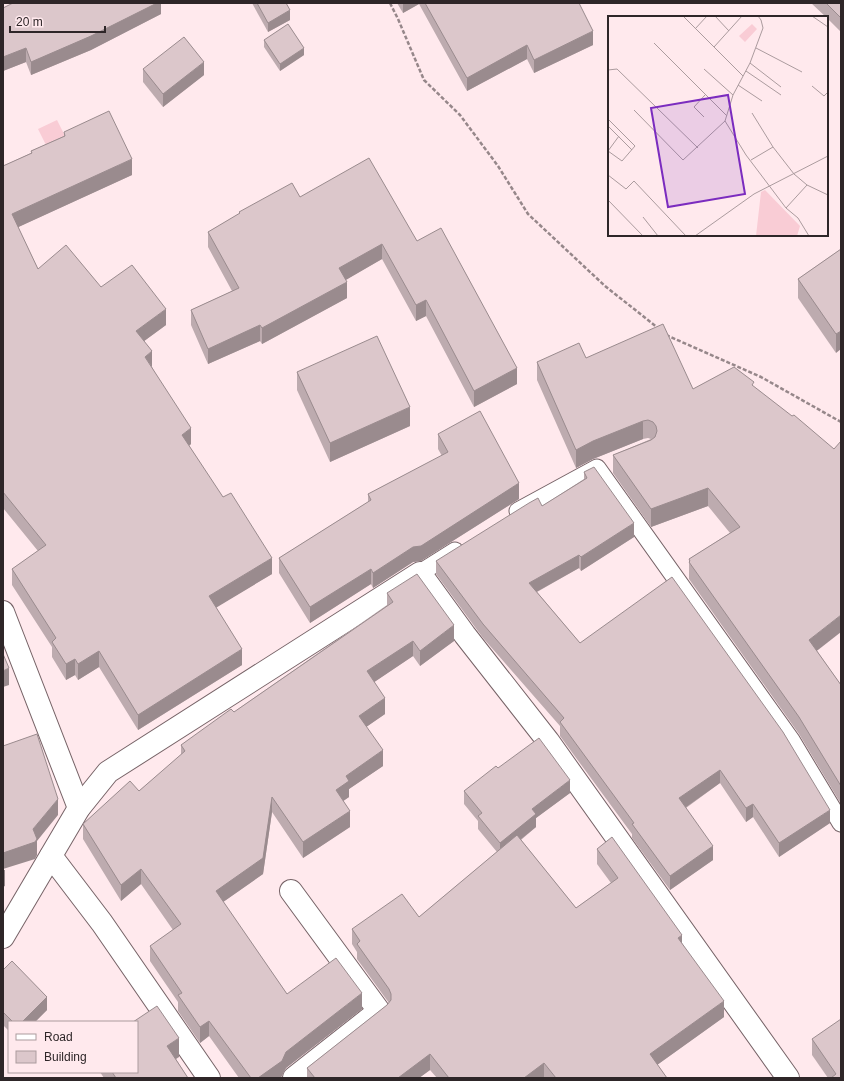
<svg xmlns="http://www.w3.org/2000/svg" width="844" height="1081" font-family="Arial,sans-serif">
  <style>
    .green { fill: #f9ccd5 }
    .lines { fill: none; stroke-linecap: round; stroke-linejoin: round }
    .lane-casing { stroke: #766367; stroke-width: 19 }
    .street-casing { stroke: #766367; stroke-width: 24 }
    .path { stroke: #96878a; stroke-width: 2.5; stroke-dasharray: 4 2; stroke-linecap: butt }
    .lane { stroke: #fff; stroke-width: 17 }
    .street { stroke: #fff; stroke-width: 22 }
    .wall { fill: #bdabaf }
    .shaded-wall { fill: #9a8b8e }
    .building { fill: #dcc7cb; stroke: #9a8b8e }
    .inset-road { fill: none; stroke: #ab9b9e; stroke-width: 1 }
    .view { fill: #7b2cbf; fill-opacity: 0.15; stroke: #7b2cbf; stroke-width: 2 }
    .inset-edge { fill: none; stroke: #2e2628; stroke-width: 2 }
  </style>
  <rect width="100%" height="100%" fill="#ffe9ed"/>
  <!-- green -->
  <polygon class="green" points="57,120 69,144 50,153 38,129"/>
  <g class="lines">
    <!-- lane casing -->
    <g class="lane-casing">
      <g id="lane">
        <polyline points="518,511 597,468 791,740 841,823"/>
        <polyline points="420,573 455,551"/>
      </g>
    </g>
    <!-- street casing -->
    <g class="street-casing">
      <g id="street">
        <polyline points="3,612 79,808"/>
        <polyline points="51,856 102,923 209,1078"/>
        <polyline points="291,891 379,1011 294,1078"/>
        <polyline points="3,937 79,808 108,772 420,573 465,635 548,741 788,1078"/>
      </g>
    </g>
    <!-- path -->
    <g class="path">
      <polyline points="390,3 398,19 424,80 460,115 498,166 528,214 605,286 658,328"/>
      <polyline points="666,335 761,377 841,422"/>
    </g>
    <!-- lane -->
    <use href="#lane" class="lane"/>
    <!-- street -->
    <use href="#street" class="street"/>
  </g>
  <!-- wall -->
  <g class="wall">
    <polygon points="161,3 161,14 91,50 31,75 26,62 3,71 3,8"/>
    <polygon points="252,3 286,3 290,20 268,32"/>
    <polygon points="397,3 579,3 593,45 534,73 527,59 467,91 419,4 403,13"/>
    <polygon points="811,3 841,3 841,32 827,18 827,17 826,17"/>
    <polygon points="264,40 304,55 280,71 264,47"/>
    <polygon points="143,69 204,75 163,107 143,82"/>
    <polygon points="64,132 132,175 18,227 38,269 101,287 166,325 144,341 152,367 191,444 189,446 272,574 216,607 242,665 138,730 99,667 78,680 75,675 66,680 52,657 52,647 12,585 12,569 38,551 3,508 3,166 31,153 31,151 64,136"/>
    <polygon points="300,197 417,241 517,384 474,407 426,316 416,321 382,259 345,280 347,298 262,344 260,341 208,364 191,325 191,310 232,291 208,247 208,232 239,214 239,212"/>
    <polygon points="841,249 836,353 798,298 798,279"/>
    <polygon points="586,358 693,389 754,387 817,651 841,685 841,804 799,734 689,579 689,559 730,533 708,506 651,527 613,473 613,455 651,439 648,438 643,439 593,459 576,468 537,380 537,362"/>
    <polygon points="297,372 410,426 330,462 297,390"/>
    <polygon points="438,434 519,499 421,561 413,562 373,588 371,584 310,623 279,573 279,558 368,502 368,494 442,456 438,449"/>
    <polygon points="584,472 634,537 581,571 579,568 537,592 580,643 830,823 779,857 753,817 746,822 720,783 686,808 713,860 670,890 632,838 632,834 560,736 560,726 483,638 436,574 436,561 542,506 584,479"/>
    <polygon points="387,593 454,641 420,666 413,656 374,682 385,714 366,727 383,766 349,789 349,797 343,801 350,827 303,858 272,812 263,874 223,902 287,994 362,1009 286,1068 282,1076 280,1078 239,1078 209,1036 200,1043 178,1011 178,1002 150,961 150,946 173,930 141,884 121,901 83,839 83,824 139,791 181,755 181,745 234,712 387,605"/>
    <polygon points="498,768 570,793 536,818 536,827 521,840 576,908 611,883 597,864 597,849 682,943 724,1017 657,1065 667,1078 437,1078 430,1070 419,1078 307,1078 307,1068 387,1005 389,1003 357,959 357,952 352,944 352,929 419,917 497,852 478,829 478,821 464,804 464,791"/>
    <polygon points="3,970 47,1010 35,1022 9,1022 9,1031 3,1025"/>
    <polygon points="812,1039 841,1078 828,1078 812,1055"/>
    <polygon points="179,1057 176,1059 188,1078 104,1078 100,1072 137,1072"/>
  </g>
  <!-- shaded-wall -->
  <g class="shaded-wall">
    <polygon points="157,3 161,3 161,14 91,50 31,75 31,62"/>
    <polygon points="403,3 419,3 419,4 403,13"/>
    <polygon points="290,10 290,20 268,32 268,23"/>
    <polygon points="593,31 593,45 534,73 534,60"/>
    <polygon points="527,45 527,59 467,91 467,78"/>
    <polygon points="26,48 26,62 3,71 3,57"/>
    <polygon points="304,48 304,55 280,71 280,64"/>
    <polygon points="204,62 204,75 163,107 163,94"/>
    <polygon points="132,159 132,175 12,230 12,214"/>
    <polygon points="382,244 382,259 339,284 339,268"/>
    <polygon points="347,282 347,298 262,344 262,328"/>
    <polygon points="426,300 426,316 416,321 416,305"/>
    <polygon points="166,309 166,325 136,347 136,331"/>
    <polygon points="260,325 260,341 208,364 208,349"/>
    <polygon points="841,331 841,349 836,353 836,334"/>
    <polygon points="152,351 152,367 145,357"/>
    <polygon points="517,368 517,384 474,407 474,391"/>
    <polygon points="410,407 410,426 330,462 330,443"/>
    <polygon points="643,421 643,439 593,459 576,468 576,450 593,441"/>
    <polygon points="191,428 191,444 182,451 182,435"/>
    <polygon points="519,483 519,499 421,561 413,562 373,588 373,573 413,547"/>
    <polygon points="708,488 708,506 651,527 651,509"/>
    <polygon points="634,523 634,537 581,571 581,557"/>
    <polygon points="579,555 579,568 529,596 529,583"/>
    <polygon points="272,558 272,574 209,612 209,596"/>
    <polygon points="371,569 371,584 310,623 310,607"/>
    <polygon points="841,615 841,632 809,657 809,640"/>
    <polygon points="454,625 454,641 420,666 420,651"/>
    <polygon points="413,641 413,656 367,687 367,671"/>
    <polygon points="242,649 242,665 138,730 138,715"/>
    <polygon points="99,651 99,667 78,680 78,664"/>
    <polygon points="75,659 75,675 66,680 66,664"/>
    <polygon points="9,668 9,685 3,687 3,671"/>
    <polygon points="385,698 385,714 359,732 359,716"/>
    <polygon points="383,750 383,766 349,789 349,797 336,806 336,790 346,776"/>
    <polygon points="720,770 720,783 679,812 679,798"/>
    <polygon points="570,780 570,793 536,818 536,827 500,856 500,843 532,809"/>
    <polygon points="272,797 272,812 263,874 216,907 216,891"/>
    <polygon points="58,799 58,815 37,841 37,855 35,859 3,869 3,853 33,829"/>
    <polygon points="753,804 753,817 746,822 746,808"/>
    <polygon points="830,810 830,823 779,857 779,843"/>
    <polygon points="350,811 350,827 303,858 303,842"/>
    <polygon points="713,846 713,860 670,890 670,876"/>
    <polygon points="141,869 141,884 121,901 121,885"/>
    <polygon points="3,870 5,870 5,886 3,887"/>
    <polygon points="682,935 682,951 678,938"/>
    <polygon points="362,993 362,1009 286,1068 282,1076 280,1078 258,1078 286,1052"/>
    <polygon points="47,997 47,1010 35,1022 22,1022"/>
    <polygon points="724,1001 724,1017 650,1070 650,1054"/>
    <polygon points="209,1021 209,1036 200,1043 200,1027"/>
    <polygon points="179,1038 179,1057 167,1064 167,1046"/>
    <polygon points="430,1054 430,1070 419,1078 398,1078"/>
    <polygon points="544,1063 544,1078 524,1078"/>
  </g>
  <!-- building -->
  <g class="building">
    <polygon points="13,3 157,3 91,36 31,62 26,48 3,57 3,8"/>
    <polygon points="257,3 286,3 290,10 268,23"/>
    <polygon points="425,3 579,3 593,31 534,60 527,45 467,78"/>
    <polygon points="826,3 841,3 841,18"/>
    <polygon points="288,24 304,48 280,64 264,40"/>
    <polygon points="184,37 204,62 163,94 143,69"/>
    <polygon points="109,111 132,159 12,214 38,269 66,245 101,287 132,265 166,309 136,331 152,351 145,357 191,428 182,435 223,497 231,493 272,558 209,596 242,649 138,715 99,651 78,664 75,659 66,664 52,642 56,638 12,569 46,545 3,492 3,166 32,153 31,151 65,136 64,132"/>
    <polygon points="369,158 417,241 441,228 517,368 474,391 426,300 416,305 382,244 339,268 347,282 262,328 260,325 208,349 191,310 239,288 208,232 240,213 239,212 292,183 300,197"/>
    <polygon points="841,249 841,331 836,334 798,279"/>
    <polygon points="663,324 693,389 734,367 754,382 752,385 792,416 794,415 834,449 841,441 841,615 809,640 841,685 841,786 799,717 689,562 690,561 689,559 740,527 708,488 651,509 613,455 651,440 655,437 657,431 656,426 653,422 648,420 643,421 593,441 576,450 537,362 579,343 586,358"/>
    <polygon points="377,336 410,407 330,443 297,372"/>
    <polygon points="480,411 519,483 421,546 413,547 373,573 371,569 310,607 279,558 371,500 368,494 448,452 438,434"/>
    <polygon points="594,467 634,523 581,557 579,555 529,583 580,643 672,577 783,732 830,810 779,843 753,804 746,808 720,770 679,798 713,846 670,876 632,824 634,823 560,722 564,718 483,624 436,561 529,503 538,498 542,506 587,478 584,472"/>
    <polygon points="417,574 454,625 420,651 413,641 367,671 385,698 359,716 383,750 346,776 349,781 336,790 350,811 303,842 272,797 263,858 216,891 287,994 336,958 362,993 286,1052 282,1061 258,1078 251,1078 209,1021 200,1027 178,995 182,993 150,946 181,924 141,869 121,885 83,824 130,781 139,791 185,751 181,745 231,709 234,712 393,602 387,593"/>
    <polygon points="3,654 9,668 3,671"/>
    <polygon points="37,734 58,799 33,829 37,839 35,842 3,853 3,746"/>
    <polygon points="539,738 570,780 532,809 536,814 500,843 478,816 482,813 464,791 496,766 498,768"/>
    <polygon points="517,835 576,908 618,878 597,849 612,837 682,935 678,938 724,1001 650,1054 667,1078 556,1078 544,1063 524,1078 449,1078 430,1054 398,1078 315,1078 307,1068 387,1005 391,1000 391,994 389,989 357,944 360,941 352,929 402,894 419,917"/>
    <polygon points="12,961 47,997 22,1022 13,1022 3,1012 3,970"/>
    <polygon points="157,1006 179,1038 167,1046 188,1078 116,1078 112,1072 137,1072 137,1022 133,1022"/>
    <polygon points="841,1019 841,1078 831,1078 836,1074 812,1039"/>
  </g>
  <!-- overview -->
  <g transform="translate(608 16)">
    <rect width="220" height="220" fill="#ffe9ed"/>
    <path d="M144,8L149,13L137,26L131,20ZM157,174L192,210L189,220H148L153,176Z" fill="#f9ccd5"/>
    <path class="inset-road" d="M75,0L135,60M107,0L121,15M204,0L220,11M87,13L99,0M46,27L119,100M106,31L134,0M148,32L194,56M142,47L173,71M96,53L125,79M0,54L9,53L90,132M138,55L173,79M130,69L154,85M204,70L216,80L220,76M26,94L75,144L117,105L125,79L142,47L155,12L153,4L150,0M144,97L165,131L186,158L199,169L220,179M96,101L86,91L97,79M0,103L27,130L14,145L0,135M117,105L138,139L178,192L190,202L201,220M0,110L24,134M0,135L11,120M143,144L165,131M0,159L18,173L26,165L78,220M0,184L35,220M178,192L199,169M35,201L50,220M87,220L146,178L220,140"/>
    <path class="view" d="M120,79L137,178L60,191L43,92Z"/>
    <rect width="220" height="220" class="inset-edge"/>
  </g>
  <!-- border -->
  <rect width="844" height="1081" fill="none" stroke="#2e2628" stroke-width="8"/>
  <!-- legend -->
  <rect x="8" y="1021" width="130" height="52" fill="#ffe9ed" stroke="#ab9b9e"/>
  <rect x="16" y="1034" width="20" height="6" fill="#ffffff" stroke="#ab9b9e"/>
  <text x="44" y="1041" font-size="12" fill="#2e2628">Road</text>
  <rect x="16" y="1051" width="20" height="12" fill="#dcc7cb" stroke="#ab9b9e"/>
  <text x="44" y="1061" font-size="12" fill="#2e2628">Building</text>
  <!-- scale -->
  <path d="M10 26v6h95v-6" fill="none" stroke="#2e2628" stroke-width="2"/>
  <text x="16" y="26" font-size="12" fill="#2e2628" stroke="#ffe9ed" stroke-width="3" paint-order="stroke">20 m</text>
</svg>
